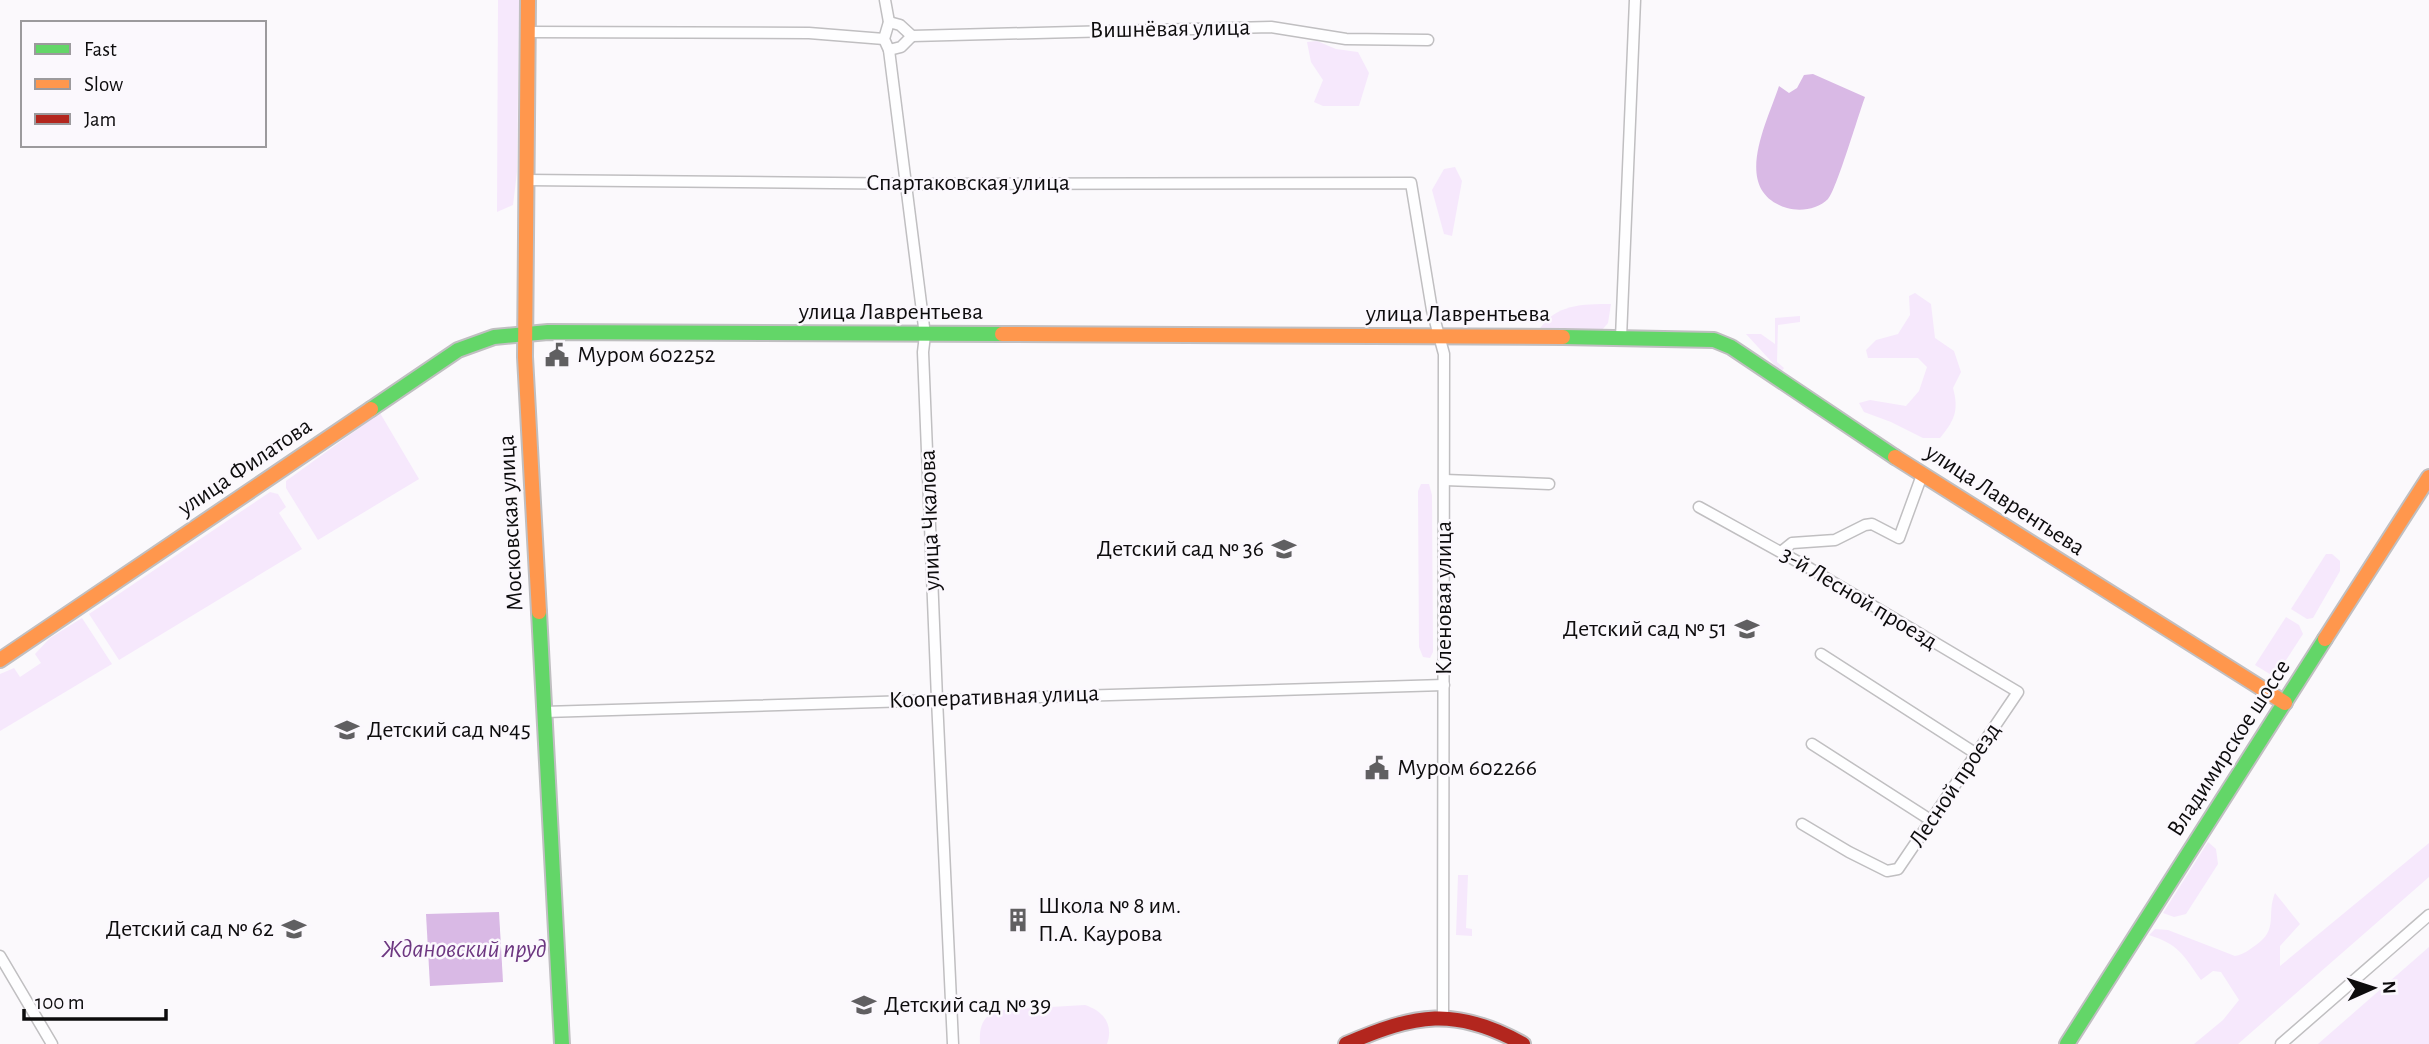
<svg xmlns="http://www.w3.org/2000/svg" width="2429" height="1044" font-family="'Alegreya Sans',sans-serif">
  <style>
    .green { fill: #f6e8fc }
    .water { fill: #d9b9e5 }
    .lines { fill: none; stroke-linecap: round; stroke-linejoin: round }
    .street-casing { stroke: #c0bfc1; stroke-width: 13 }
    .fast-casing { stroke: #c0bfc1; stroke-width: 18 }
    .slow-casing { stroke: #c0bfc1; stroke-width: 18 }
    .jam-casing { stroke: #c0bfc1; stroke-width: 18 }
    .street { stroke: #fefeff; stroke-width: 10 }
    .fast { stroke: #63d668; stroke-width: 14 }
    .slow { stroke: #ff974d; stroke-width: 14 }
    .jam { stroke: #b3261e; stroke-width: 14 }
    .labels { text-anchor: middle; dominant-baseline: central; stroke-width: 5; stroke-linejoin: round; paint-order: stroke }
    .street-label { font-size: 24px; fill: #0d0c0d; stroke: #fbf8fd }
    .poi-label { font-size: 24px; fill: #0d0c0d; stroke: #fbf8fd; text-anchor: start }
    .water-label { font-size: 26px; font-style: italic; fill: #6d3781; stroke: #fbf8fd }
  </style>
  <rect width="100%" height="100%" fill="#fbf9fc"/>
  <!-- green -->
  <g class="green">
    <polygon points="498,0 519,0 517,172 513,205 497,212"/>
    <polygon points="1317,41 1336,49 1358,52 1369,73 1359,106 1323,106 1314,102 1323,80 1311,62 1307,42"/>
    <polygon points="1455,167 1462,181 1452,236 1444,234 1432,190 1444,169"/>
    <path d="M1915,293L1931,304L1935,338L1954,351L1961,372L1953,388C1959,410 1955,420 1940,438H1923L1891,422L1864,412L1859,403L1870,400L1906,406L1919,391L1927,367L1918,358H1868L1866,350L1876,340L1898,334L1910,315L1909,296Z"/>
    <path d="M1611,304L1608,323L1602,330H1539C1555,304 1583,304 1611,304Z"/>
    <polygon points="1800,316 1800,322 1778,325 1777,362 1784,368 1781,372 1746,334 1761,334 1775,344 1775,318"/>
    <polygon points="380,413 419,479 318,540 286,488 286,481"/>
    <polygon points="1421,484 1429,484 1432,495 1433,652 1430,658 1423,657 1419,647 1418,491"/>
    <polygon points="270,492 278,494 286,507 279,513 302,549 119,660 89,614"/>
    <polygon points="2326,554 2332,554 2340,561 2340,571 2313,618 2307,619 2291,609"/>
    <polygon points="2286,617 2299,625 2303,634 2277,674 2273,676 2255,665"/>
    <polygon points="82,618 112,664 0,731 0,674 14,668 20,677 41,663 35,654 50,638"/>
    <polygon points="2208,842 2216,849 2218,864 2186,914 2174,917 2163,913"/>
    <path d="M2429,843V877L2238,1044H2194L2223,1020L2239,1000L2221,972L2213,971L2201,980C2183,955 2180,945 2149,935L2155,929L2168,930L2235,956C2244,954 2249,950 2256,945C2279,929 2266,915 2275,893L2300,924L2280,946V966Z"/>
    <polygon points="1458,875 1468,875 1466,928 1472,929 1472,936 1456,935"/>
    <polygon points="2429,947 2429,1044 2318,1044"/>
    <path d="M1085,1005C1103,1011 1114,1024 1107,1044H980C979,1027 982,1016 999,1010Z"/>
  </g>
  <!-- water -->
  <g class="water">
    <path d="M1813,74L1865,97C1859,113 1836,191 1828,199C1818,209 1801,212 1787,208C1731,191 1766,125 1779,86L1789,93L1797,88L1804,75Z"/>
    <polygon points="499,912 503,982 430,986 426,914"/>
  </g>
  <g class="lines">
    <!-- street casing -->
    <g class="street-casing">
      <g id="street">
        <polyline points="885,0 889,22 884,39 889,50 925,335 923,352 937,699 953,1044"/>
        <polyline points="889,22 900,25 912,36 1271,27 1346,39 1428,40"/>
        <polyline points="528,32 809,33 884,39"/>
        <polyline points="889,50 901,47 912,36"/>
        <polyline points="526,180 927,184 1411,183 1432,310 1444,354 1443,1016"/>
        <polyline points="1621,338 1635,0"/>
        <polyline points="1445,480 1549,484"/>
        <polyline points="1699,507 1811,569 2018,692 1898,869 1887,871 1849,852 1802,824"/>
        <polyline points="1781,552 1792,543 1835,540 1865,525 1872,524 1899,538 1922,475"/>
        <polyline points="1821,654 1975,753"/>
        <polyline points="544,712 1444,685"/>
        <polyline points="1812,744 1932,821"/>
        <polyline points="0,956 52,1044"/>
        <polyline points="2281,1044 2429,915"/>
      </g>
    </g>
    <!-- fast casing -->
    <g class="fast-casing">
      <g id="fast">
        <polyline points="1563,337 1714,340 1731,347 1895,457"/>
        <polyline points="371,409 458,350 494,337 548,332 1002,334"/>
        <polyline points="539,612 562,1044"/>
        <polyline points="2067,1044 2325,639"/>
      </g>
    </g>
    <!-- slow casing -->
    <g class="slow-casing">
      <g id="slow">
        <polyline points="528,0 525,357 539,612"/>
        <polyline points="1002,334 1563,337"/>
        <polyline points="1895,457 2285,703"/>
        <polyline points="2325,639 2429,477"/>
        <polyline points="0,660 371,409"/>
      </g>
    </g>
    <!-- jam casing -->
    <g class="jam-casing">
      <path id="jam" d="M1346,1044C1415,1014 1455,1006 1523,1044"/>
    </g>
    <!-- street -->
    <use href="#street" class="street"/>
    <!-- fast -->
    <use href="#fast" class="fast"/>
    <!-- slow -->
    <use href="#slow" class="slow"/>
    <!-- jam -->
    <use href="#jam" class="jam"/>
  </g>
  <!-- icons -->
  <defs>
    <g id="civic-bare" transform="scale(1.89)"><path d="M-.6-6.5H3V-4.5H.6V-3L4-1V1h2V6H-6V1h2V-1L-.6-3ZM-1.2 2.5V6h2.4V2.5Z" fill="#605f61" stroke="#fbf8fd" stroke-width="2.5" paint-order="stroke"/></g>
    <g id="school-bare" transform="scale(1.89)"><path d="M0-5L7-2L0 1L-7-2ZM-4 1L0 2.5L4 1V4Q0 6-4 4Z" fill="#605f61" stroke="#fbf8fd" stroke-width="2.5" paint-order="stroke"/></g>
    <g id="building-bare" transform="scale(1.89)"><path d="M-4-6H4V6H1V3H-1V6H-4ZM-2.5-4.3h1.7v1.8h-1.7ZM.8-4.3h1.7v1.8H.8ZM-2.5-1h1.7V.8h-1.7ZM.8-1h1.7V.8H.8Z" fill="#605f61" stroke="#fbf8fd" stroke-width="2.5" paint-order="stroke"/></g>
  </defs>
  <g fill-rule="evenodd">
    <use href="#civic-bare" x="557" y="355"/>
    <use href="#school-bare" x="1284" y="549"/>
    <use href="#school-bare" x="1747" y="629"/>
    <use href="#school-bare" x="347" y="730"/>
    <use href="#civic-bare" x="1377" y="768"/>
    <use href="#building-bare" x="1018" y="920"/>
    <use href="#school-bare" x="294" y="929"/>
    <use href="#school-bare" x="864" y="1005"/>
  </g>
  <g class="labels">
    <!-- street labels -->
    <g class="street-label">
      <text transform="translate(1170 29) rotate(-1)">Вишнёвая улица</text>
      <text x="968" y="183">Спартаковская улица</text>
      <text x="891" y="312">улица Лаврентьева</text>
      <text x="1458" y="314">улица Лаврентьева</text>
      <text transform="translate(245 467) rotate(-34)">улица Филатова</text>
      <text transform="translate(2005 500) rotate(33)">улица Лаврентьева</text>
      <text transform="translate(930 520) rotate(-92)">улица Чкалова</text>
      <text transform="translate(511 523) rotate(-93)">Московская улица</text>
      <text transform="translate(1444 598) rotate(-90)">Кленовая улица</text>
      <text transform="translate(1859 598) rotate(31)">3-й Лесной проезд</text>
      <text transform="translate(994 697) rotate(-2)">Кооперативная улица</text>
      <text transform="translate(2229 748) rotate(-57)">Владимирское шоссе</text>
      <text transform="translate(1955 785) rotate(-56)">Лесной проезд</text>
    </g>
    <!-- poi labels -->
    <g class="poi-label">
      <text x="577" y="355">Муром 602252</text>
      <text x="1264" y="549" text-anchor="end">Детский сад № 36</text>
      <text x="1727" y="629" text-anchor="end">Детский сад № 51</text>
      <text x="367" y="730">Детский сад №45</text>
      <text x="1397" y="768">Муром 602266</text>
      <text x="1038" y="906">Школа № 8 им.<tspan x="1038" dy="28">П.А. Каурова</tspan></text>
      <text x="274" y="929" text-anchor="end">Детский сад № 62</text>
      <text x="884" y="1005">Детский сад № 39</text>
    </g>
    <!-- water labels -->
    <g class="water-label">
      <text x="464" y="949">Ждановский пруд</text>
    </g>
  </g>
  <!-- legend -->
  <rect x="21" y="21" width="245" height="126" fill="#fbf8fd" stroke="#9c9a9d" stroke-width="2"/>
  <rect x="35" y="44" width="35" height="10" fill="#63d668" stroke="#9c9a9d" stroke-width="2"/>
  <text x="84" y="56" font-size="21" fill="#0d0c0d">Fast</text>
  <rect x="35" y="79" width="35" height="10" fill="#ff974d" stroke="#9c9a9d" stroke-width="2"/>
  <text x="84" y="91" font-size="21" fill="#0d0c0d">Slow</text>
  <rect x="35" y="114" width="35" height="10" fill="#b3261e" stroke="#9c9a9d" stroke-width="2"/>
  <text x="84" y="126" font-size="21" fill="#0d0c0d">Jam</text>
  <!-- north arrow -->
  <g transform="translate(2373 988) rotate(87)" stroke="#fbf8fd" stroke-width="5" paint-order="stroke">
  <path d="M0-5L12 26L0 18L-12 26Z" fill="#0d0c0d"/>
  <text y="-10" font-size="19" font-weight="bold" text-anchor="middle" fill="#0d0c0d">N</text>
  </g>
  <!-- scale -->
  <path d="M24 1009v10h142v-10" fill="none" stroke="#0d0c0d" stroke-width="3.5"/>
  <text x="35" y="1009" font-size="21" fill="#0d0c0d" stroke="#fbf8fd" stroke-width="5" paint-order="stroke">100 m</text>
</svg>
